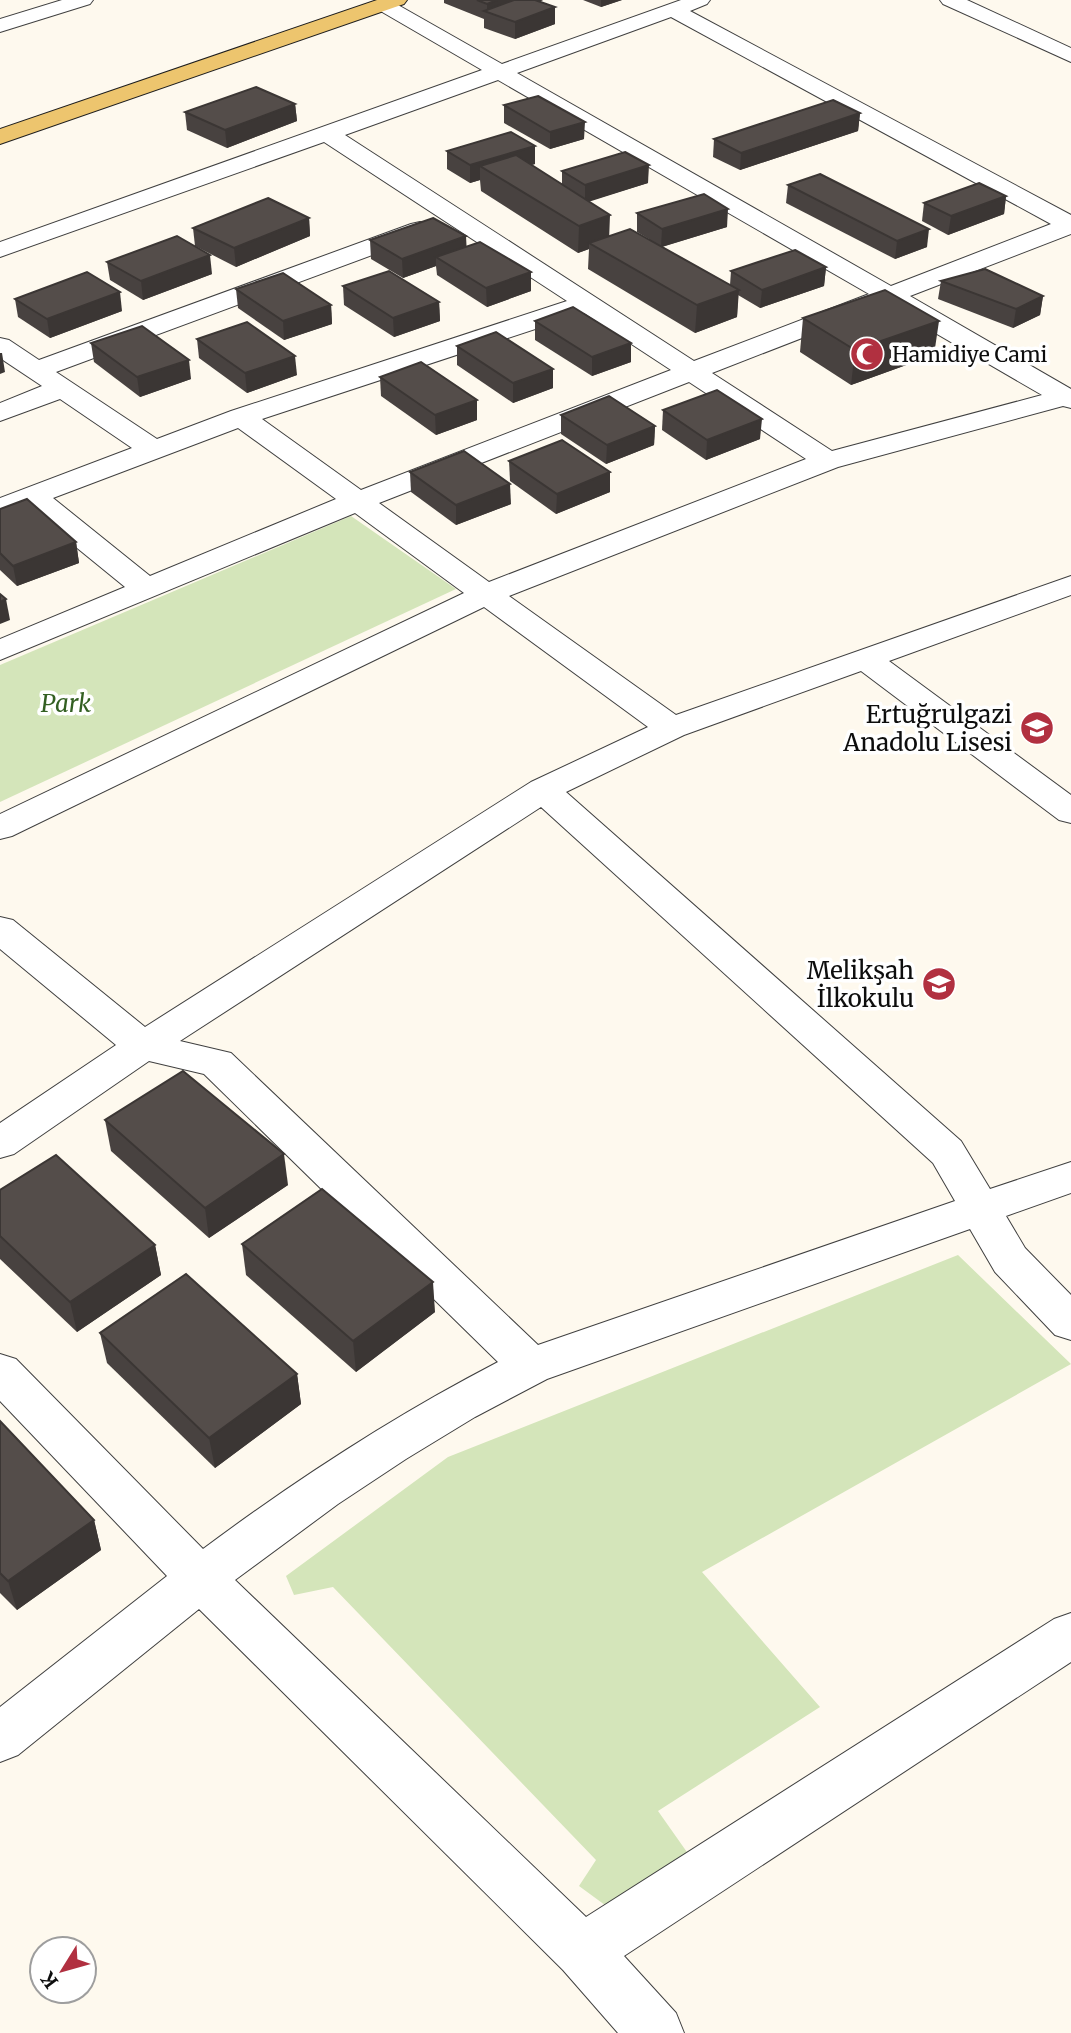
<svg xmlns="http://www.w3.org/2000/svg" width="1071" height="2033" font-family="Merriweather,serif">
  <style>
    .green { fill: #d4e5ba }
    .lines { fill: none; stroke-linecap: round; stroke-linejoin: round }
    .minor-casing { stroke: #404040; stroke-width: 2 }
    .major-casing { stroke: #1e1e1e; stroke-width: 2 }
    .minor { fill: #fff; fill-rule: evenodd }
    .major { fill: #edc56e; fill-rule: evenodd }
    .wall { fill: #484240 }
    .shaded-wall { fill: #3b3634 }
    .building { fill: #544d4a; stroke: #3b3634; stroke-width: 2 }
    .labels { text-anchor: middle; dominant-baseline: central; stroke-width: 7; stroke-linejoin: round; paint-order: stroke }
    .far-poi-label { font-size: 21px; fill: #0d0d0d; stroke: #fff; text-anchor: start }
    .park-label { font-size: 24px; font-style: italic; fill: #335f22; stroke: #fff }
    .poi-label { font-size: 24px; fill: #0d0d0d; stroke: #fff; text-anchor: end }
  </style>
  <rect width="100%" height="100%" fill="#fef9ee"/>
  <!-- green -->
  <g class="green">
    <polygon points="351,516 456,589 0,802 0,665"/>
    <polygon points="958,1255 1071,1364 702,1572 820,1707 658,1811 689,1855 609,1908 579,1886 596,1860 333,1587 294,1595 286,1576 448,1457"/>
  </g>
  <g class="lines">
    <!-- minor casing -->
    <g class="minor-casing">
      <g id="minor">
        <polygon points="62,0 93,0 90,4 0,32 0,19"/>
        <path d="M379,0L391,1L502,64L681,0H710L707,4L690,11L1071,215V234L910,296L1071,389V408L1063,406L838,467L509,596L676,715L1071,576V595L889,661L1071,795V823L1059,820L861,671L684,735L566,792L961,1141L990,1189L1071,1162V1193L1006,1216L1025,1248L1071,1295V1340L1055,1335L995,1272L970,1229L547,1379L475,1417L406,1459L338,1504L235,1580L586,1917L1054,1619L1071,1613V1662L624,1956L676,2013L684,2033H618L563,1970L199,1609L18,1755L0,1762V1707L167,1576L0,1401V1354L16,1359L203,1549C297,1479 394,1416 498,1362L204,1074L149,1061L14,1154L0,1158V1123L116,1045L0,949V917L13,920L145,1027L531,782L648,727L484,607L12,836L0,839V814L464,593L355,513L0,660V639L125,587L28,508L0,517V498L132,448L60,399L0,421V403L42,386L0,358V338L9,340L39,360L411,224L420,222L429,224L432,229L429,234L56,372L157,439L231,411L567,301L324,142L0,257V242L482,70L377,9L374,5ZM671,17L1051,224L891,286L517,73ZM498,80L869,294L694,361L345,135ZM887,305L1042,395L832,451L712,373ZM584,313L671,370L361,490L262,419ZM689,382L806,459L489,582L379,503ZM238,428L336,499L150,576L53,498ZM541,807L933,1163L955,1201L538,1345L231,1053L180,1041Z"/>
        <polygon points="940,0 967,0 1071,48 1071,62 943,4"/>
      </g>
    </g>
    <!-- major casing -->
    <g class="major-casing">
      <polygon id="major" points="377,0 407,0 404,4 0,144 0,129"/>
    </g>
    <!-- minor -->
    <use href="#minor" class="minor"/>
    <!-- major -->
    <use href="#major" class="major"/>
  </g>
  <!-- wall -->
  <g class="wall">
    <polygon points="444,0 543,0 539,2 555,24 515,39 484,28 484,19 444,3"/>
    <polygon points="583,0 622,0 601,7"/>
    <polygon points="295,104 297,121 227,148 187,130 185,112"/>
    <polygon points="504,105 584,139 550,149 504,123"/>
    <polygon points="860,113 858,131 740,170 713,157 714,139"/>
    <polygon points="447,151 535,164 531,165 562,184 562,171 648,183 589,201 609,236 649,239 637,232 637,213 727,227 662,247 730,285 731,271 826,267 824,286 760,308 738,295 737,317 695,333 588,269 589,249 578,253 481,191 480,180 470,183 447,169"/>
    <polygon points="788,185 927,247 895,259 786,203"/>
    <polygon points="1006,196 1004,214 948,235 922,221 924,203"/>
    <polygon points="309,218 310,236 236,267 195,246 193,228"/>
    <polygon points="466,236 466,246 531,272 531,291 487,307 437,275 436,266 403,278 371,259 370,240"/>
    <polygon points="107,262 212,274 143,300 110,280"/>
    <polygon points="941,281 1043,296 1040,315 1013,328 938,299"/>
    <polygon points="343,286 439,302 440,321 394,337 344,305"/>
    <polygon points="236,289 331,305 332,324 284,340 238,308"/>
    <polygon points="15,299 122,311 50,338 18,317"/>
    <polygon points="803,318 934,355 851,385 800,352"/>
    <polygon points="535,321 631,343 631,362 592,376 535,340"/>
    <polygon points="197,339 297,375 247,393 199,358"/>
    <polygon points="91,343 191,379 140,397 94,362"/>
    <polygon points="457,346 553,388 513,403 457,365"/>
    <polygon points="380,377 477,400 477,420 436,435 381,396"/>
    <polygon points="663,410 760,439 706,460 662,430"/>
    <polygon points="561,415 655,426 654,445 606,464 561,434"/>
    <polygon points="509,461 610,492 556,514 510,481"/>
    <polygon points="410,472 511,504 456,525 411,492"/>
    <polygon points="0,509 76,542 79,563 17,586 0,570"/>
    <polygon points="105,1120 288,1185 209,1238 111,1151"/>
    <polygon points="0,1190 155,1245 161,1275 77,1332 0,1259"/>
    <polygon points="242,1244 435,1312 356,1372 246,1275"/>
    <polygon points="100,1333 297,1374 301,1404 215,1468 107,1363"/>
    <polygon points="0,1421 94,1520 101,1550 17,1610 0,1593"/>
  </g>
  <!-- shaded-wall -->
  <g class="shaded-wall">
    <polygon points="497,0 543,0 498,16 487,12 487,4"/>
    <polygon points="601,0 622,0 601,7"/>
    <polygon points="555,7 555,24 515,39 515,22"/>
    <polygon points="295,104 297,121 227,148 225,130"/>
    <polygon points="860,113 858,131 740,170 741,153"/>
    <polygon points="585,122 584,139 550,149 550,132"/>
    <polygon points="535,146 535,164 496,175 480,166 480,180 470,183 470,165"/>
    <polygon points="649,165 648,183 585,203 585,185"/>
    <polygon points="1006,196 1004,214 948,235 951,216"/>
    <polygon points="728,209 727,227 661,247 662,229"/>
    <polygon points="610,215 609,241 589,243 589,249 578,253 579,226"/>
    <polygon points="309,218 310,236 236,267 234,248"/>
    <polygon points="929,229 927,247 895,259 897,241"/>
    <polygon points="466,236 467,255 436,257 436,266 403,278 402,259"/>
    <polygon points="210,255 212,274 143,300 141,281"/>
    <polygon points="826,267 824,286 760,308 762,290"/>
    <polygon points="531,272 531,291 487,307 486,288"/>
    <polygon points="739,290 737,317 695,333 697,305"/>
    <polygon points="120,292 122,311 50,338 47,319"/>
    <polygon points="1043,296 1040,315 1013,328 1016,309"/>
    <polygon points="439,302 440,321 394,337 393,318"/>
    <polygon points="331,305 332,324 284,340 283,321"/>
    <polygon points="939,321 934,355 851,385 855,350"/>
    <polygon points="631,343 631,362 592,376 592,357"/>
    <polygon points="0,353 2,353 5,372 0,374"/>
    <polygon points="295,356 297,375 247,393 245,373"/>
    <polygon points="189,360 191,379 140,397 137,377"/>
    <polygon points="553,369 553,388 513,403 513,383"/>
    <polygon points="477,400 477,420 436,435 435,415"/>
    <polygon points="762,419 760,439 706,460 707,440"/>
    <polygon points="655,426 654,445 606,464 607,445"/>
    <polygon points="610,472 610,492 556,514 557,494"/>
    <polygon points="510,484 511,504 456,525 456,505"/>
    <polygon points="76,542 79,563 17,586 13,566"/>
    <polygon points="6,599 10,620 0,624 0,602"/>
    <polygon points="284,1154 288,1185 209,1238 205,1208"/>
    <polygon points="155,1245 161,1275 77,1332 70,1302"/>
    <polygon points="433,1282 435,1312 356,1372 353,1341"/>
    <polygon points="297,1374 301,1404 215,1468 209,1438"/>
    <polygon points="94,1520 101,1550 17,1610 8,1581"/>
  </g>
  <!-- building -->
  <g class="building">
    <polygon points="477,0 497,0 487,4"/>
    <polygon points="514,0 535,0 555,7 515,22 484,11"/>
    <polygon points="256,87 295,104 225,130 185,112"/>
    <polygon points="538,96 585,122 550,132 504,105"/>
    <polygon points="833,100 860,113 741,153 714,139"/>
    <polygon points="511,132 535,146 470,165 447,151"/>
    <polygon points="625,152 649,165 585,185 562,171"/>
    <polygon points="516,155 610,215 579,226 480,166"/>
    <polygon points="820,174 929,229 897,241 788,185"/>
    <polygon points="979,183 1006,196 951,216 924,203"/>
    <polygon points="704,194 728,209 662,229 637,213"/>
    <polygon points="268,198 309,218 234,248 193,228"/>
    <polygon points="433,218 466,236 402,259 370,240"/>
    <polygon points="630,229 739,290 697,305 589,243"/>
    <polygon points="177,236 210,255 141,281 107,262"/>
    <polygon points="480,242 531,272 486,288 436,257"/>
    <polygon points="795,250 826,267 762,290 731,271"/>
    <polygon points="985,269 1043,296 1016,309 941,281"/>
    <polygon points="389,271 439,302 393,318 343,286"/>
    <polygon points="87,272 120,292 47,319 15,299"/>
    <polygon points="283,273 331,305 283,321 236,289"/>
    <polygon points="885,290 939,321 855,350 803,318"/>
    <polygon points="573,307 631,343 592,357 535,321"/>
    <polygon points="247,322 295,356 245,373 197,339"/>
    <polygon points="142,326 189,360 137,377 91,343"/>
    <polygon points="496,332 553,369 513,383 457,346"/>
    <polygon points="421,362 477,400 435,415 380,377"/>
    <polygon points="717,390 762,419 707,440 663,410"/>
    <polygon points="609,396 655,426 607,445 561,415"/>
    <polygon points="562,440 610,472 557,494 509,461"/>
    <polygon points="464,451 510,484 456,505 410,472"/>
    <polygon points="27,499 76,542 13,566 0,553 0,509"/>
    <polygon points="0,594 6,599 0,602"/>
    <polygon points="183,1071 284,1154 205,1208 105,1120"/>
    <polygon points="56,1155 155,1245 70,1302 0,1236 0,1190"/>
    <polygon points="322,1189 433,1282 353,1341 242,1244"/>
    <polygon points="186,1274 297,1374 209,1438 100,1333"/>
    <polygon points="0,1421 94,1520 8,1581 0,1573"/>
  </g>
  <!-- icons -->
  <defs>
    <g id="mosque-disc" transform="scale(1.75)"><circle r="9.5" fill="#b13040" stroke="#fff"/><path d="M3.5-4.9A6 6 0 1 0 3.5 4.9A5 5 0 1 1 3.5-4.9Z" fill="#fff"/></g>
    <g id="school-disc" transform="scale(1.75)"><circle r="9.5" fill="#b13040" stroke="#fff"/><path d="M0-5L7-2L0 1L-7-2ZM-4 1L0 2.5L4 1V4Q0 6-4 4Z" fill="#fff"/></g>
  </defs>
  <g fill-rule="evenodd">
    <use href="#mosque-disc" x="867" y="354"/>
    <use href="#school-disc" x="1037" y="728"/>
    <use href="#school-disc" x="939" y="984"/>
  </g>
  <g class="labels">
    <!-- far-poi labels -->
    <g class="far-poi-label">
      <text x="892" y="354">Hamidiye Cami</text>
    </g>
    <!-- park labels -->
    <g class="park-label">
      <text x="66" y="703">Park</text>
    </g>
    <!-- poi labels -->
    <g class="poi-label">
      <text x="1012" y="714">Ertuğrulgazi<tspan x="1012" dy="28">Anadolu Lisesi</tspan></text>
      <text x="914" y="970">Melikşah<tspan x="914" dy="28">İlkokulu</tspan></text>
    </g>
  </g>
  <!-- north arrow -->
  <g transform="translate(63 1970) rotate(233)"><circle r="33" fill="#ffffff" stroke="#9e9e9e" stroke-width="2"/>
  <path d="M0-5L12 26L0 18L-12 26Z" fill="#b13040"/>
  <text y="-10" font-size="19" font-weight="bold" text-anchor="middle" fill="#0d0d0d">K</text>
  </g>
</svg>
